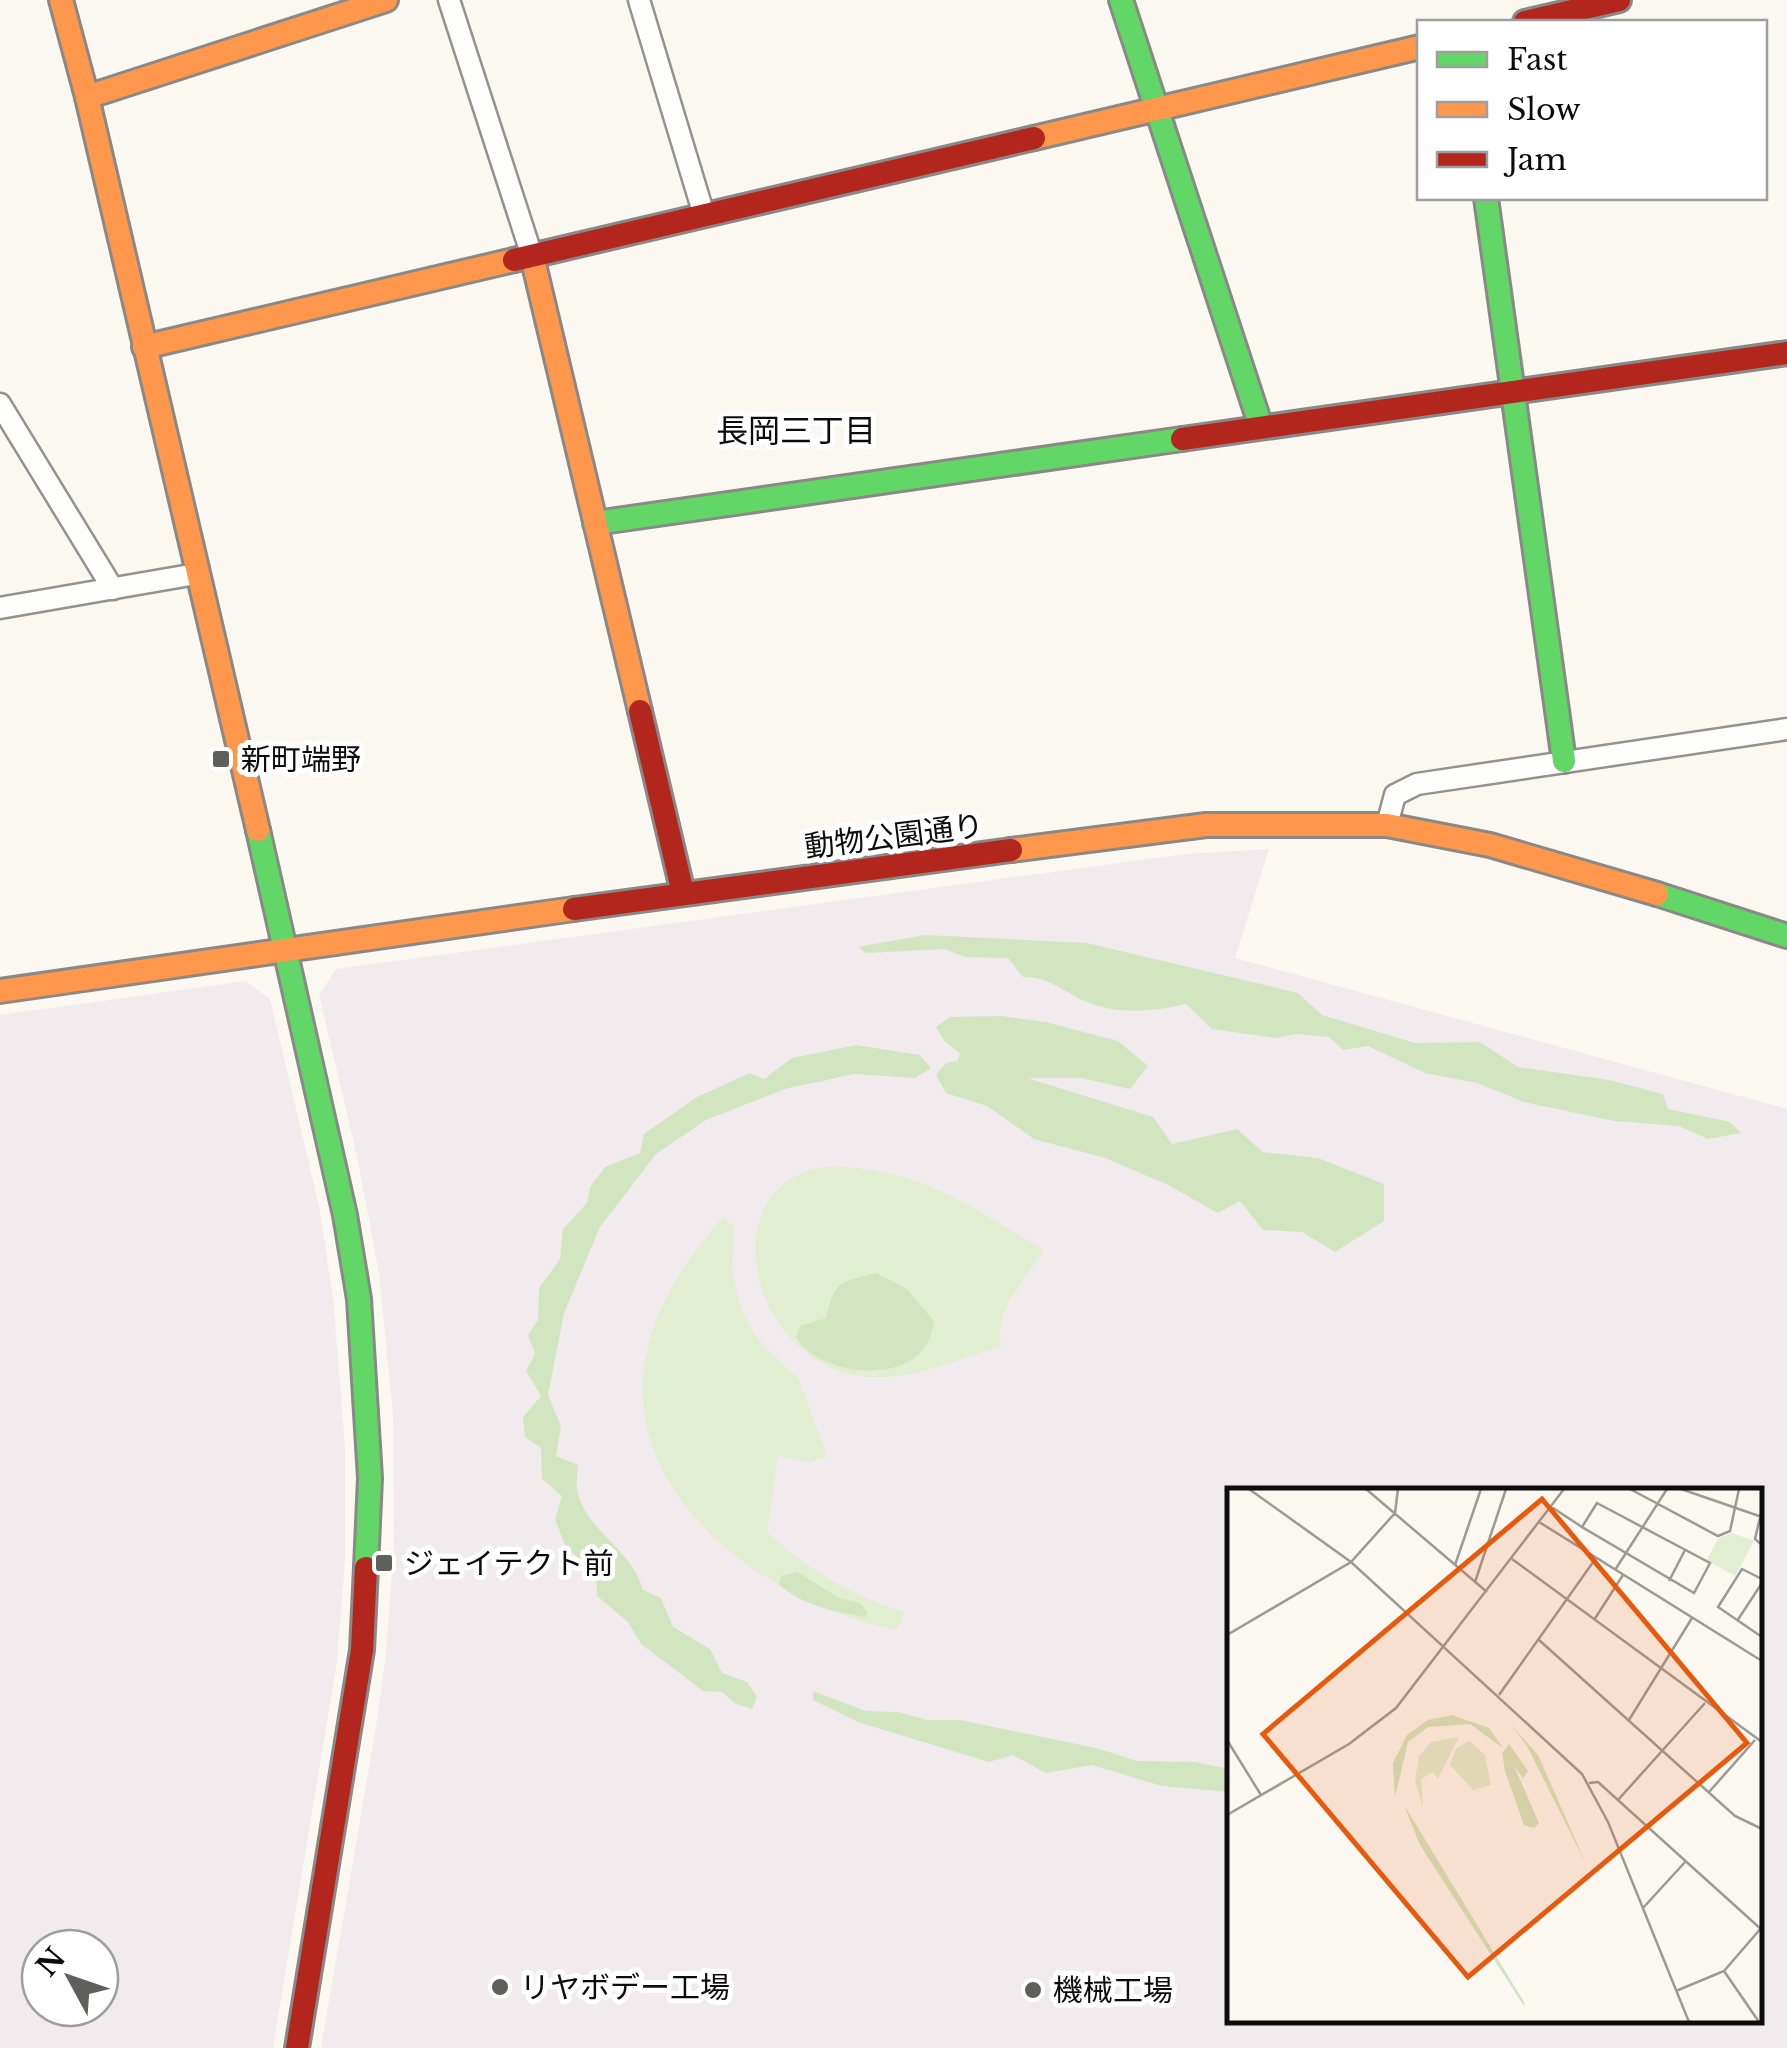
<svg xmlns="http://www.w3.org/2000/svg" width="1787" height="2048" font-family="'Libre Baskerville','Noto Sans JP',serif">
  <style>
    .industrial { fill: #f1ebed; fill-rule: evenodd }
    .green { fill: #e1eed2 }
    .forest { fill: #d2e5c1 }
    .lines { fill: none; stroke-linecap: round; stroke-linejoin: round }
    .street-casing { stroke: #93928f; stroke-width: 25 }
    .fast-casing { stroke: #8a8986; stroke-width: 28 }
    .slow-casing { stroke: #8a8986; stroke-width: 28 }
    .jam-casing { stroke: #8a8986; stroke-width: 28 }
    .street { stroke: #fefefd; stroke-width: 20 }
    .fast { stroke: #63d668; stroke-width: 22 }
    .slow { stroke: #ff974d; stroke-width: 22 }
    .jam { stroke: #b3261e; stroke-width: 22 }
    .poi-dot { fill: #5f5f5c; stroke: #fff; stroke-width: 4 }
    .labels { text-anchor: middle; dominant-baseline: central; stroke-width: 10; stroke-linejoin: round; paint-order: stroke }
    .poi-label { font-size: 30px; fill: #0c0c0c; stroke: #fff; text-anchor: start }
    .street-label { font-size: 30px; fill: #0c0c0c; stroke: #fff }
    .neighbourhood-label { font-size: 32px; fill: #0c0c0c; stroke: #fff }
    .inset-road { fill: none; stroke: #9b9a95; stroke-width: 2.5 }
    .view { fill: #e8590c; fill-opacity: 0.15; stroke: #e8590c; stroke-width: 5 }
    .inset-edge { fill: none; stroke: #0c0c0c; stroke-width: 5 }
  </style>
  <rect width="100%" height="100%" fill="#faf8f1"/>
  <!-- industrial -->
  <g class="industrial">
    <path d="M1269,849L1235,958L1787,1109V2048H321L376,1727L386,1654L394,1544L393,1415L379,1273L357,1156L319,995L336,969L1089,867L1186,854ZM1230,1490H1760V2020H1230Z"/>
    <path d="M246,981L270,999L319,1206L333,1298L345,1445V1560L337,1662L273,2048H0V1015ZM40,1948H100V2008H40Z"/>
  </g>
  <!-- green -->
  <g class="green">
    <path d="M828,1166C922,1169 966,1204 1044,1250C1026,1278 993,1311 1001,1346C959,1359 912,1381 867,1377C747,1365 708,1182 828,1166Z"/>
    <path d="M723,1217L734,1227L732,1274L743,1314L762,1345L798,1378L827,1456L809,1462L778,1456L767,1532C810,1571 849,1594 904,1612L897,1630C773,1606 618,1500 646,1355C656,1302 688,1258 723,1217Z"/>
  </g>
  <!-- forest -->
  <g class="forest">
    <path d="M925,935L1087,943L1298,993L1322,1015L1415,1043L1480,1042L1518,1067L1609,1080L1663,1094L1668,1109L1730,1122L1741,1133L1708,1139L1679,1126L1614,1121L1524,1102L1477,1083L1425,1073L1368,1046L1343,1050L1329,1037L1296,1034L1275,1038L1212,1029L1186,1004C1156,1011 1120,1015 1090,1003C1066,994 1049,976 1023,977L1008,958L965,957L945,949L866,953L858,947Z"/>
    <polygon points="1001,1016 1046,1022 1118,1041 1148,1066 1130,1089 1081,1078 1027,1078 1153,1117 1172,1144 1237,1129 1263,1152 1318,1158 1384,1184 1384,1221 1335,1252 1302,1232 1263,1230 1240,1201 1218,1213 1166,1184 1105,1158 1034,1139 987,1106 946,1093 936,1075 945,1064 958,1060 960,1053 945,1042 936,1027 950,1017"/>
    <path d="M856,1045L920,1055L931,1068L915,1078L854,1074L785,1089L706,1120L656,1154L600,1227L564,1313L548,1395L561,1426L556,1456L578,1465C577,1475 575,1488 579,1497C592,1535 633,1551 643,1590L661,1598L673,1627L710,1649L722,1673L747,1682L757,1697L752,1709L734,1703L722,1692L703,1691L674,1669L641,1644L628,1622L597,1596L596,1571L567,1549L555,1520L562,1496L542,1479L541,1448L525,1437L523,1417L541,1396L526,1371L535,1354L528,1335L538,1320L539,1288L560,1259L563,1229L587,1203L590,1187L605,1167L640,1153L644,1134L697,1097L750,1073L764,1079L792,1058Z"/>
    <path d="M876,1273L907,1289L934,1321C932,1328 931,1338 927,1344C905,1384 819,1376 796,1337L800,1326L826,1318C834,1281 840,1282 876,1273Z"/>
    <path d="M797,1572L841,1599L860,1603L868,1613L864,1617C834,1611 802,1606 779,1584L781,1576Z"/>
    <polygon points="813,1691 866,1711 898,1712 927,1720 960,1720 1096,1748 1137,1761 1195,1762 1229,1769 1229,1792 1162,1786 1092,1765 1046,1773 1013,1755 989,1762 858,1722 813,1700"/>
  </g>
  <g class="lines">
    <!-- street casing -->
    <g class="street-casing">
      <g id="street">
        <polyline points="449,0 532,256"/>
        <polyline points="639,0 704,215"/>
        <polyline points="0,404 113,589"/>
        <polyline points="0,608 196,574"/>
        <polyline points="1387,825 1395,795 1417,784 1787,729"/>
      </g>
    </g>
    <!-- fast casing -->
    <g class="fast-casing">
      <g id="fast">
        <polyline points="1121,0 1261,427"/>
        <polyline points="1486,198 1564,761"/>
        <polyline points="595,523 1182,439"/>
        <polyline points="258,830 345,1215 359,1299 370,1478 366,1568"/>
        <polyline points="1657,894 1787,936"/>
      </g>
    </g>
    <!-- slow casing -->
    <g class="slow-casing">
      <g id="slow">
        <polyline points="61,0 87,97 258,830"/>
        <polyline points="87,97 386,0"/>
        <polyline points="1034,138 1420,47"/>
        <polyline points="532,256 640,711"/>
        <polyline points="144,347 514,260"/>
        <polyline points="1011,850 1206,825 1387,825 1490,845 1657,894"/>
        <polyline points="0,991 574,909"/>
      </g>
    </g>
    <!-- jam casing -->
    <g class="jam-casing">
      <g id="jam">
        <polyline points="1525,22 1619,0"/>
        <polyline points="514,260 1034,138"/>
        <polyline points="1182,439 1787,353"/>
        <polyline points="640,711 683,893"/>
        <polyline points="574,909 1011,850"/>
        <polyline points="297,2048 362,1650 366,1568"/>
      </g>
    </g>
    <!-- street -->
    <use href="#street" class="street"/>
    <!-- fast -->
    <use href="#fast" class="fast"/>
    <!-- slow -->
    <use href="#slow" class="slow"/>
    <!-- jam -->
    <use href="#jam" class="jam"/>
  </g>
  <!-- markers -->
  <g class="poi-dot">
    <rect x="211" y="749" width="20" height="20" rx="5"/>
    <rect x="374" y="1553" width="20" height="20" rx="5"/>
    <circle cx="500" cy="1987" r="10"/>
    <circle cx="1033" cy="1990" r="10"/>
  </g>
  <g class="labels">
    <!-- poi labels -->
    <g class="poi-label">
      <text x="241" y="759">新町端野</text>
      <text x="404" y="1563">ジェイテクト前</text>
      <text x="520" y="1987">リヤボデー工場</text>
      <text x="1053" y="1990">機械工場</text>
    </g>
    <!-- street labels -->
    <g class="street-label">
      <text transform="translate(894 836) rotate(-7)">動物公園通り</text>
    </g>
    <!-- neighbourhood labels -->
    <g class="neighbourhood-label">
      <text x="796" y="431">長岡三丁目</text>
    </g>
  </g>
  <!-- overview -->
  <g transform="translate(1227 1488)">
    <rect width="535" height="535" fill="#faf8f1"/>
    <path d="M505,45L527,53L508,88L480,72L491,51ZM232,249L211,291L206,284L194,291L196,320L188,292L192,268L204,254ZM243,253L258,267L264,297L246,302L223,277L229,260Z" fill="#e1eed2"/>
    <path d="M225,227L262,240L276,260L243,236L201,239L181,254L168,309L166,275L180,247L201,232ZM284,237L311,267L360,378L300,258ZM282,256L301,283L296,290L287,278L312,335L307,340L297,337L278,283L275,265ZM177,317L297,514V518L193,357Z" fill="#d2e5c1"/>
    <path class="inset-road" d="M22,1L124,74L355,286L381,334L462,534M139,1L260,104M403,1L491,48L503,43L512,1M454,1L535,29M370,15L483,75L467,105L355,39ZM323,18L355,39M535,21L528,51L535,57M312,34L535,173M285,71L535,254M228,77L254,1M388,82L440,1M535,91L515,81L491,119L535,149M442,93L458,62M248,94L279,1M367,132L396,87M510,133L535,95M0,147L124,74L168,25L171,1M312,152L508,328L535,341M272,207L369,70M402,232L465,130M0,252L34,307M362,295L371,294L535,442M482,304L528,252M391,312L478,215M0,327L122,256L169,220L337,1M416,420L459,373M497,483L532,534M449,503L497,483L535,439"/>
    <path class="view" d="M315,11L520,255L241,489L36,246Z"/>
    <rect width="535" height="535" class="inset-edge"/>
  </g>
  <!-- legend -->
  <rect x="1417" y="20" width="350" height="180" fill="#ffffff" stroke="#9e9e9e" stroke-width="2.5"/>
  <rect x="1437" y="52" width="50" height="15" fill="#63d668" stroke="#9e9e9e" stroke-width="2.5"/>
  <text x="1507" y="70" font-size="30" fill="#0c0c0c">Fast</text>
  <rect x="1437" y="102" width="50" height="15" fill="#ff974d" stroke="#9e9e9e" stroke-width="2.5"/>
  <text x="1507" y="120" font-size="30" fill="#0c0c0c">Slow</text>
  <rect x="1437" y="152" width="50" height="15" fill="#b3261e" stroke="#9e9e9e" stroke-width="2.5"/>
  <text x="1507" y="170" font-size="30" fill="#0c0c0c">Jam</text>
  <!-- north arrow -->
  <g transform="translate(70 1978) rotate(310)"><circle r="48" fill="#ffffff" stroke="#9e9e9e" stroke-width="2.5"/>
  <path d="M0-8L18 38L0 25L-18 38Z" fill="#5f5f5c"/>
  <text y="-15" font-size="28" font-weight="bold" text-anchor="middle" fill="#0c0c0c">N</text>
  </g>
</svg>
